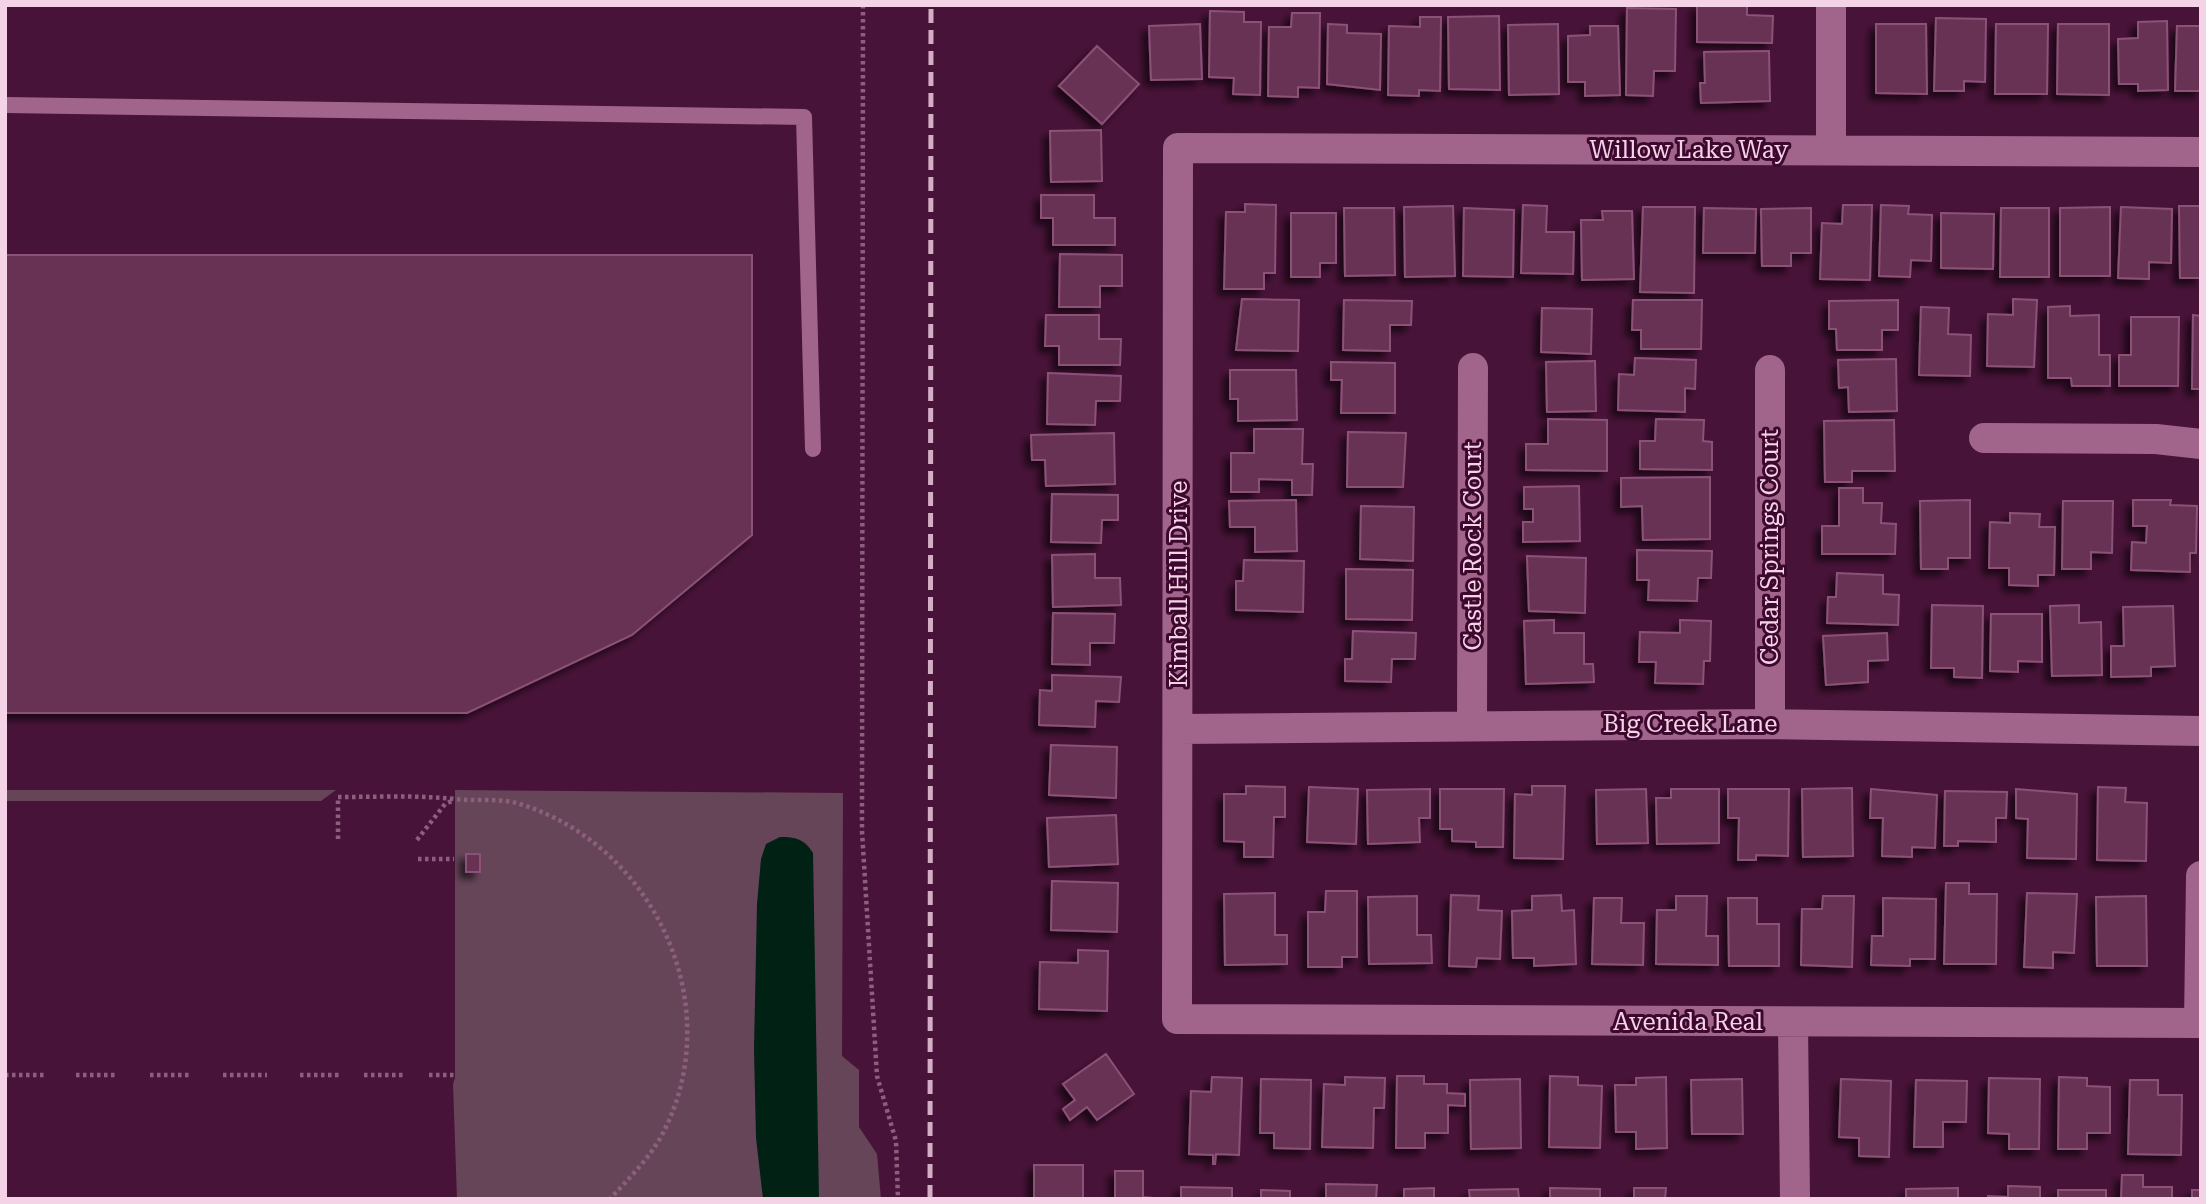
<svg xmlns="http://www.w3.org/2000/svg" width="2206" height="1204" viewBox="0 0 2206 1204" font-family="'Roboto Serif',serif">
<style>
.green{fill:#664559}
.water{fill:#002113}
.building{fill:#683155;stroke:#8c5177;stroke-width:2;filter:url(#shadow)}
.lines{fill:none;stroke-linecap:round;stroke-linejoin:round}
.path{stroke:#8c5f7d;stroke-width:4.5;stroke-dasharray:3.5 3.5;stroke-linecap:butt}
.lane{stroke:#a1658b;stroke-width:16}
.street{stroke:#a1658b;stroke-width:30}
.rail{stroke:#d4aec5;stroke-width:5;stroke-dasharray:14 7;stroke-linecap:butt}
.labels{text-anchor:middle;stroke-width:6;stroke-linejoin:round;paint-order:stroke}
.street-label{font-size:24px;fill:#f5d3e7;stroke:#3d082e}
</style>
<defs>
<filter id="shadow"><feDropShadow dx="-6" dy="6" stdDeviation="3.5" flood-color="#0009"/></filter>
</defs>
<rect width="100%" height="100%" fill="#481338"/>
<path class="green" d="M 5,790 L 336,790 L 321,801 L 5,801 Z
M 455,790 L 843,793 L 842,1056 L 859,1070 L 859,1127 L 877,1154 L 881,1199 L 457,1199 L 453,1084 L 455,1078 Z"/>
<path class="water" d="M 780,837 C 796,837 804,839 813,853 L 819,1199 L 763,1199 L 756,1138 L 754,1049 L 757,904 L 761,859 L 766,844 Z"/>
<path class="building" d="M 1697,5 L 1747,5 L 1747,15 L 1773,16 L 1772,43 L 1697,42 Z
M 1627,8 L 1676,9 L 1675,71 L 1654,71 L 1653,96 L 1626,95 Z
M 1210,11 L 1244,12 L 1244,22 L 1261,22 L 1260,95 L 1233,94 L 1234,78 L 1209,77 Z
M 1292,13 L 1320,13 L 1319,88 L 1298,87 L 1298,97 L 1268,96 L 1269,27 L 1291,27 Z
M 1499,16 L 1500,90 L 1449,89 L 1448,17 Z
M 1420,17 L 1441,17 L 1440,91 L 1419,90 L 1419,96 L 1388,95 L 1389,26 L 1420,27 Z
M 1936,18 L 1986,19 L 1985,82 L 1964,81 L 1964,91 L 1934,91 Z
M 2167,21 L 2168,90 L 2138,91 L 2138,84 L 2119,84 L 2118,39 L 2138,38 L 2138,22 Z
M 1200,24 L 1202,79 L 1151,80 L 1149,26 Z
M 1328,24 L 1347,25 L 1347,33 L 1381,34 L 1380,90 L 1327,84 Z
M 1558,24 L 1559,94 L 1509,95 L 1508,25 Z
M 1876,24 L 1926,24 L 1927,94 L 1876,93 Z
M 1996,24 L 2048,24 L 2047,94 L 1995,94 Z
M 2058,24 L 2109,24 L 2109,95 L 2057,94 Z
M 1590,26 L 1618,26 L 1620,95 L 1585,96 L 1585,82 L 1568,82 L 1568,36 L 1590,35 Z
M 2177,26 L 2201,26 L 2201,91 L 2175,91 Z
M 1097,46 L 1139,84 L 1102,124 L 1059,86 Z
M 1769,51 L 1770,101 L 1701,103 L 1700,83 L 1705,83 L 1704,52 Z
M 1101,130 L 1102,181 L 1051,182 L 1050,131 Z
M 1041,195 L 1094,195 L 1094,218 L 1115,218 L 1115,245 L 1053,245 L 1053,218 L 1041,218 Z
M 1245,204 L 1276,205 L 1275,273 L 1264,273 L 1264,289 L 1224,289 L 1226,212 L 1245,212 Z
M 1523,205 L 1547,206 L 1546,232 L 1574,232 L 1573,274 L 1521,273 Z
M 1843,205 L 1872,205 L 1870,280 L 1820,279 L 1822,223 L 1842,224 Z
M 1881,205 L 1909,206 L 1908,214 L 1932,215 L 1931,261 L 1911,260 L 1910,277 L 1879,276 Z
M 1453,206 L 1455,276 L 1405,277 L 1404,207 Z
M 2179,206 L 2201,206 L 2201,278 L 2180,278 Z
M 1643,207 L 1695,207 L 1694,293 L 1640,292 Z
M 2110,207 L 2110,276 L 2060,276 L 2060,208 Z
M 2121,207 L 2172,209 L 2171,263 L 2149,262 L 2149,279 L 2118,278 Z
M 1344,208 L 1394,208 L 1395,275 L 1345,276 Z
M 1464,208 L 1514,210 L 1513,277 L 1463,276 Z
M 1704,208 L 1756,209 L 1755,253 L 1703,253 Z
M 1811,208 L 1811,253 L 1791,253 L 1791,266 L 1762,266 L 1761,209 Z
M 2001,208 L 2049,208 L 2049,277 L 2000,277 Z
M 1602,211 L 1632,211 L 1634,279 L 1582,280 L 1581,220 L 1603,220 Z
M 1291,213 L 1336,213 L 1336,263 L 1320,263 L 1320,277 L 1291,277 Z
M 1941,213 L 1994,214 L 1993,269 L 1941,268 Z
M 1060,254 L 1122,255 L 1122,286 L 1100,286 L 1100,307 L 1059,307 Z
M 5,255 L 752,255 L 752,535 L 632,635 L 467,713 L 5,713 Z
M 1242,299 L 1299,300 L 1298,351 L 1236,350 Z
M 2013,299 L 2037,300 L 2034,367 L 1987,366 L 1988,314 L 2013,315 Z
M 1344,300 L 1412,301 L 1411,325 L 1390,325 L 1390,351 L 1343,350 Z
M 1633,300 L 1702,300 L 1701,349 L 1641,349 L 1641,330 L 1632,330 Z
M 1898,300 L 1898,330 L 1882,330 L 1882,350 L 1837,350 L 1836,329 L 1829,329 L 1829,301 Z
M 2070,306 L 2070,316 L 2099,315 L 2099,355 L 2110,355 L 2110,386 L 2072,386 L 2071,378 L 2048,378 L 2048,307 Z
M 1921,307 L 1949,308 L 1948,334 L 1971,335 L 1970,376 L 1919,375 Z
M 1542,308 L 1592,309 L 1591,354 L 1541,352 Z
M 1046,315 L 1099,315 L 1099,339 L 1121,339 L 1120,365 L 1059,365 L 1059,346 L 1045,346 Z
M 2193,315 L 2201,316 L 2201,389 L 2192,389 Z
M 2131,317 L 2179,317 L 2178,386 L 2119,386 L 2119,355 L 2131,355 Z
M 1635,358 L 1696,360 L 1695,389 L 1685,388 L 1685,412 L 1618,410 L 1619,374 L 1634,375 Z
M 1896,359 L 1897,411 L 1849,412 L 1848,387 L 1839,388 L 1838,360 Z
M 1595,361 L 1596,411 L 1547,412 L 1546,362 Z
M 1331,362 L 1395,363 L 1395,413 L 1341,413 L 1342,380 L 1331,380 Z
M 1230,370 L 1296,370 L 1297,420 L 1238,421 L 1238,399 L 1230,399 Z
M 1048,373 L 1121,376 L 1120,401 L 1096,401 L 1095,425 L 1047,424 Z
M 1548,419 L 1607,420 L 1607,471 L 1526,470 L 1526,444 L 1548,444 Z
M 1656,419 L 1704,420 L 1703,441 L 1712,442 L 1712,470 L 1640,469 L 1640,441 L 1655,441 Z
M 1894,420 L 1895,471 L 1852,471 L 1852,482 L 1825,482 L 1824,421 Z
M 1254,429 L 1303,429 L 1302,464 L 1313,464 L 1312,495 L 1292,495 L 1292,480 L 1259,479 L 1259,492 L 1231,492 L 1231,453 L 1254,453 Z
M 1348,432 L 1406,433 L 1403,487 L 1347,487 Z
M 1114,433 L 1115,484 L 1046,486 L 1045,460 L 1032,460 L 1031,435 Z
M 1710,477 L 1710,539 L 1643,540 L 1642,506 L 1621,507 L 1621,478 Z
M 1579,486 L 1580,541 L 1523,542 L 1523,522 L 1533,522 L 1533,509 L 1524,509 L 1524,487 Z
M 1839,488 L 1863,488 L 1863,503 L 1882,503 L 1881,523 L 1896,524 L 1895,554 L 1822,554 L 1822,526 L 1839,526 Z
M 1052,494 L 1118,495 L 1118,520 L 1102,520 L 1101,543 L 1051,542 Z
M 1296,500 L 1297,551 L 1255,552 L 1255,527 L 1230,527 L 1229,501 Z
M 1970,500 L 1970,558 L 1948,558 L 1948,569 L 1921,569 L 1920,501 Z
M 2133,500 L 2171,500 L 2170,505 L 2197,506 L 2196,553 L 2190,553 L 2190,572 L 2131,570 L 2132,542 L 2146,543 L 2147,526 L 2133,526 Z
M 2063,501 L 2113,501 L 2112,553 L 2091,552 L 2091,569 L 2062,569 Z
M 1361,506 L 1414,507 L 1413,561 L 1360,559 Z
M 2010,513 L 2040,514 L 2039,527 L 2055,527 L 2054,575 L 2038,575 L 2038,586 L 2009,585 L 2009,568 L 1989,568 L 1990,522 L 2010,523 Z
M 1637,550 L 1712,551 L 1711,578 L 1698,578 L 1697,601 L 1648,600 L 1649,580 L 1637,580 Z
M 1095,554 L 1095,578 L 1120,578 L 1121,605 L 1053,607 L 1052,555 Z
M 1527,556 L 1586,558 L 1585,613 L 1529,611 Z
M 1244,560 L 1304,561 L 1303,612 L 1236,610 L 1236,581 L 1243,581 Z
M 1346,569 L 1413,570 L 1412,620 L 1346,619 Z
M 1837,573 L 1883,575 L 1883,594 L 1899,595 L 1898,625 L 1827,623 L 1828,597 L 1836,597 Z
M 1932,605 L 1983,606 L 1982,678 L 1954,677 L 1954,668 L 1931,668 Z
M 2079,605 L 2079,623 L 2101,622 L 2102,675 L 2052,676 L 2050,606 Z
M 2173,606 L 2175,666 L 2151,667 L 2151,676 L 2111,677 L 2111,646 L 2124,646 L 2123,607 Z
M 1053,613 L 1115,614 L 1114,643 L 1090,643 L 1090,665 L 1052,664 Z
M 1991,614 L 2042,614 L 2042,662 L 2018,661 L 2018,672 L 1990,671 Z
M 1554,620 L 1554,633 L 1584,633 L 1584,664 L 1593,664 L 1594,682 L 1526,684 L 1524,621 Z
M 1680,620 L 1711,621 L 1710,661 L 1704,661 L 1703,684 L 1655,683 L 1656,662 L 1639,662 L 1640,632 L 1680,633 Z
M 1353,631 L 1416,633 L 1415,659 L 1392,659 L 1391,682 L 1345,681 L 1345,659 L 1352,659 Z
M 1887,633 L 1888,660 L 1868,661 L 1868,682 L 1826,685 L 1823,636 Z
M 1052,675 L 1121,677 L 1119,702 L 1096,701 L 1095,727 L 1039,725 L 1040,690 L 1052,691 Z
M 1051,745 L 1117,747 L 1116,798 L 1049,795 Z
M 1246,786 L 1285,787 L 1285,817 L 1274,817 L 1273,857 L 1244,857 L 1244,842 L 1224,841 L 1224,794 L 1246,794 Z
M 1532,786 L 1565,786 L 1563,859 L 1514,858 L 1515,794 L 1532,795 Z
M 1309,787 L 1358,789 L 1356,844 L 1307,842 Z
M 2098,787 L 2126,788 L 2125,802 L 2147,803 L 2146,861 L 2097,860 Z
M 1852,788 L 1853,856 L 1803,857 L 1802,789 Z
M 1430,789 L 1430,818 L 1419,818 L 1420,842 L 1368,844 L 1367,790 Z
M 1440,789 L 1504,789 L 1503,847 L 1476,847 L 1476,842 L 1452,841 L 1452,829 L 1440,829 Z
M 1646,789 L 1648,843 L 1597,844 L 1596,790 Z
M 1671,789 L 1719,789 L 1719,843 L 1657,844 L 1656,798 L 1671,798 Z
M 1728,789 L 1789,789 L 1788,856 L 1756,855 L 1756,860 L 1738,860 L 1739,818 L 1728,818 Z
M 1871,789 L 1937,795 L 1935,848 L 1912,847 L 1912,857 L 1882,856 L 1883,818 L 1870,818 Z
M 2016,789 L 2077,794 L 2076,859 L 2027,858 L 2028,819 L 2016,818 Z
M 1945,791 L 2007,792 L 2006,818 L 1996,818 L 1996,842 L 1958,841 L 1958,846 L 1944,846 Z
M 1116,815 L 1118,864 L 1049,867 L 1047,818 Z
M 466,854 L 480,854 L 480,872 L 466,872 Z
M 1052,881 L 1118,883 L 1117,932 L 1051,930 Z
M 1946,883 L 1969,883 L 1969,894 L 1997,894 L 1996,964 L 1944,964 Z
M 1326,891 L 1357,891 L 1357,957 L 1342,957 L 1342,967 L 1308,967 L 1308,912 L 1325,912 Z
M 1275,893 L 1275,935 L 1287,935 L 1287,964 L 1225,965 L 1224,894 Z
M 2027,893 L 2077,894 L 2074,953 L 2053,952 L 2053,968 L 2024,967 Z
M 1451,895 L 1479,896 L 1478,910 L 1502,911 L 1500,959 L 1477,958 L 1476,967 L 1449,966 Z
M 1561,895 L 1562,911 L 1574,910 L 1576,964 L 1534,966 L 1534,958 L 1513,958 L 1512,911 L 1532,910 L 1532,896 Z
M 1417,896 L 1417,935 L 1431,935 L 1432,963 L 1369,964 L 1368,897 Z
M 1676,896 L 1707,896 L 1706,936 L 1718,936 L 1718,965 L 1656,964 L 1657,910 L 1676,910 Z
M 1823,896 L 1854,896 L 1852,967 L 1801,965 L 1802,909 L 1822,909 Z
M 2146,896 L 2147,966 L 2097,966 L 2096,897 Z
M 1594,898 L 1622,898 L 1621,923 L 1644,923 L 1643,965 L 1592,964 Z
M 1728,898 L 1757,898 L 1757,924 L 1779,924 L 1779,966 L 1729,966 Z
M 1883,898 L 1936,899 L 1935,959 L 1910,959 L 1910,966 L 1871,965 L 1872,936 L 1883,936 Z
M 1078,950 L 1108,951 L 1107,1011 L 1039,1009 L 1040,962 L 1078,963 Z
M 1106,1054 L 1134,1094 L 1097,1120 L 1087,1107 L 1070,1120 L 1063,1109 L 1075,1100 L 1063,1084 Z
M 1397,1076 L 1424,1076 L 1424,1084 L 1447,1084 L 1447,1093 L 1465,1094 L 1465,1106 L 1448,1105 L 1448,1133 L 1425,1133 L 1425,1148 L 1396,1148 Z
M 1550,1076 L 1578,1077 L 1578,1085 L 1602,1086 L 1600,1148 L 1549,1147 Z
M 1212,1077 L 1242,1078 L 1239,1155 L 1216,1154 L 1215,1164 L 1213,1164 L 1213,1155 L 1189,1154 L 1191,1091 L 1211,1092 Z
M 1345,1077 L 1385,1078 L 1384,1108 L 1374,1108 L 1373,1148 L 1322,1147 L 1324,1084 L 1345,1085 Z
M 1666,1077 L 1667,1148 L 1636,1149 L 1636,1132 L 1616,1132 L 1615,1085 L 1636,1085 L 1636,1078 Z
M 2059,1077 L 2087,1078 L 2087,1086 L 2110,1087 L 2110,1133 L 2087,1133 L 2087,1149 L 2058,1149 Z
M 1989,1078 L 2040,1079 L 2039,1149 L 2009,1149 L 2009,1134 L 1988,1133 Z
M 1261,1079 L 1311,1080 L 1310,1149 L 1274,1148 L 1274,1133 L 1260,1133 Z
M 1520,1079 L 1521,1148 L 1471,1149 L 1470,1080 Z
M 1742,1079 L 1743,1134 L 1692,1134 L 1691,1080 Z
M 1841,1079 L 1891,1081 L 1889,1157 L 1859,1156 L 1859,1138 L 1839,1137 Z
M 1916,1080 L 1967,1081 L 1966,1122 L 1943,1122 L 1943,1147 L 1914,1147 Z
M 2130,1080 L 2158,1080 L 2158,1095 L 2182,1095 L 2181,1155 L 2128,1154 Z
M 1034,1165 L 1083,1165 L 1083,1199 L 1034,1199 Z
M 1115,1171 L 1143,1171 L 1143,1197 L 1165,1199 L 1115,1199 Z
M 2122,1175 L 2143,1175 L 2143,1187 L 2172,1187 L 2172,1199 L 2121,1199 Z
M 1326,1184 L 1377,1185 L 1376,1199 L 1326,1199 Z
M 2008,1186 L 2040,1187 L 2040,1199 L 1988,1199 L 1988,1196 L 2008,1197 Z
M 1181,1187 L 1232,1188 L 1232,1199 L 1181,1199 Z
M 1434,1188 L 1434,1199 L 1404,1199 L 1404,1189 Z
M 1550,1188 L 1600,1189 L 1600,1199 L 1550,1199 Z
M 1634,1188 L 1666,1188 L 1665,1199 L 1634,1199 Z
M 1958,1188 L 1958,1199 L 1906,1199 L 1906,1189 Z
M 1518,1189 L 1519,1199 L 1470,1199 L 1469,1190 Z
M 1261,1190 L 1290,1191 L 1290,1199 L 1261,1199 Z
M 2058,1190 L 2106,1190 L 2106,1199 L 2058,1199 Z
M 2192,1190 L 2201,1190 L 2201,1199 L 2192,1199 Z"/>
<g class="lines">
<path class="path" d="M 863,5 L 862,831 L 877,1076 L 896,1141 L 898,1199
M 338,839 L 338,797 C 377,797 416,795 455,799 C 478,802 501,797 523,805 C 656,848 728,1007 663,1133 C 650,1158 629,1178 610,1199
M 417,840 L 445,804 L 454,800
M 418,859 L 454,859
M 5,1075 L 45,1075
M 76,1075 L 118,1075
M 150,1075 L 192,1075
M 223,1075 L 267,1075
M 300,1075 L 340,1075
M 364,1075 L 406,1075
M 429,1075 L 455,1075"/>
<path class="lane" d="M 5,105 L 804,117 L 813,449"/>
<path class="street" d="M 1831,150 L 1831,5
M 2201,152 L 1178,148 L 1177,1019 L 2199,1023 L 2201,876
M 1984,438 L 2156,439 L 2201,444
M 1770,724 L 1770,370
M 1472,725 L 1473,368
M 1179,729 L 1770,724 L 2201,731
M 1793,1023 L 1795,1199"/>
<path class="rail" d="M 930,1199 L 931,5"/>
</g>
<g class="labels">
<g class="street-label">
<text x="1689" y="158">Willow Lake Way</text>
<text transform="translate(1473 546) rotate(-90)" y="8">Castle Rock Court</text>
<text transform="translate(1770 547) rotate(-90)" y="8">Cedar Springs Court</text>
<text transform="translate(1179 584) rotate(-90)" y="8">Kimball Hill Drive</text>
<text x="1690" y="732">Big Creek Lane</text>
<text x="1688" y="1030">Avenida Real</text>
</g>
</g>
<rect width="2206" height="1204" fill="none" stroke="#f5d3e7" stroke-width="14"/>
</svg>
